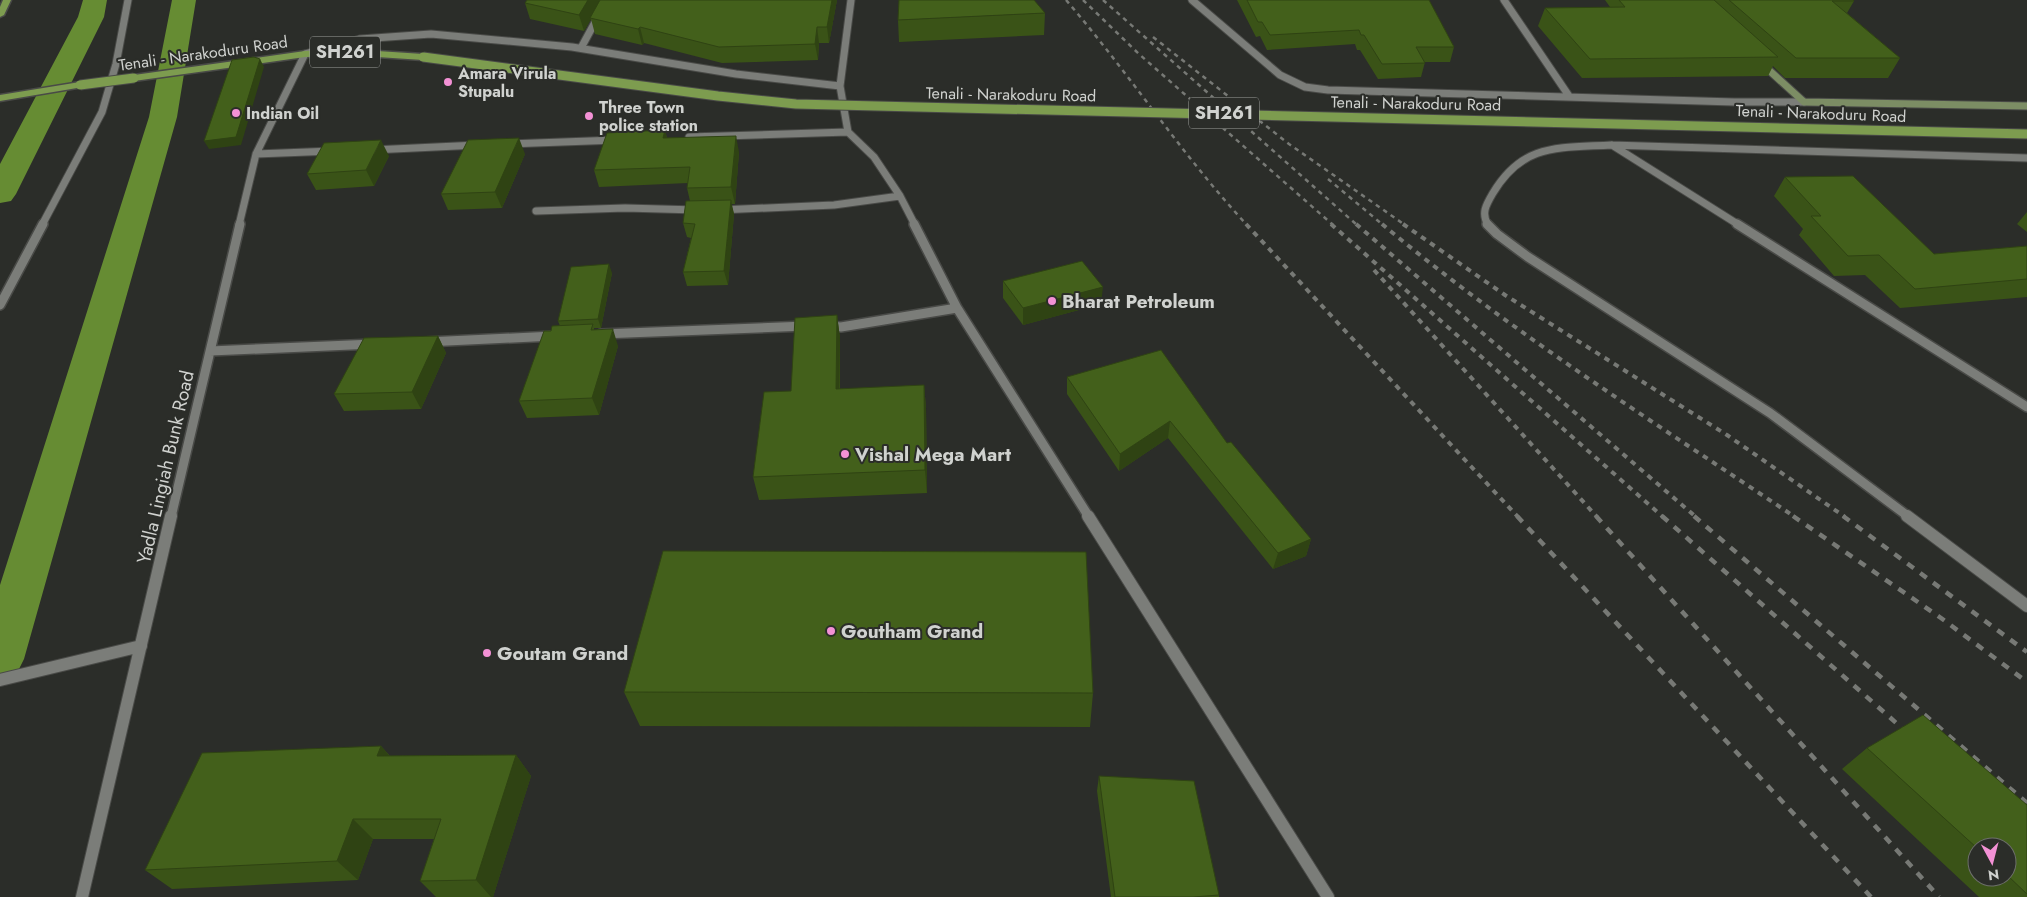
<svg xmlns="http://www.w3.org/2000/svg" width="2027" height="897" viewBox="0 0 2027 897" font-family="Jost,sans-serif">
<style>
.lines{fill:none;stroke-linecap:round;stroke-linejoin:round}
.canal{fill:#668c33;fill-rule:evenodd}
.lane-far1-casing{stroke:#494a47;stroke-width:9}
.lane-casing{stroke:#494a47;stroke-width:12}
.street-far2-casing{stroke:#494a47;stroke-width:9}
.street-far1-casing{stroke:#494a47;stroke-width:12}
.street-casing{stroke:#494a47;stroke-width:14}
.secondary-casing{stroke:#494a47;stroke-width:9}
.primary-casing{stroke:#494a47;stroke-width:3}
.lane-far1{stroke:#7b7d79;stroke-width:7}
.lane{stroke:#7b7d79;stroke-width:9}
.street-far2{stroke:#7b7d79;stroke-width:7}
.street-far1{stroke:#7b7d79;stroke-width:9}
.street{stroke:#7b7d79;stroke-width:12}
.secondary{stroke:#7c8d64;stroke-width:7}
.primary{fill:#7d9c4f;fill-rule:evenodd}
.rail-far2{stroke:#777975;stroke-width:2.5;stroke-dasharray:4.5 4.5;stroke-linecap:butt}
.rail-far1{stroke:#777975;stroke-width:4;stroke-dasharray:5.5 5.5;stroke-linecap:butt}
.rail{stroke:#777975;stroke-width:4.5;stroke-dasharray:8 8;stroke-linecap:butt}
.primary-bridge-casing{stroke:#494a47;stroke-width:11;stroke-linecap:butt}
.primary-bridge{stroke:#7d9c4f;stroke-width:9}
.wall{fill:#3a5317;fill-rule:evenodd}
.shaded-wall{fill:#2f4313}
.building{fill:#43601b;stroke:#2f4313}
.poi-dot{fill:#f391d5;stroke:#2b2d29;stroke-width:2}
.labels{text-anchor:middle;stroke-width:4;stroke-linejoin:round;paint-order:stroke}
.far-street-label{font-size:16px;fill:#d0d2cf;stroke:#2b2d29}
.far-poi-label{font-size:16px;font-weight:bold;fill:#d0d2cf;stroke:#2b2d29;text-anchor:start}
.shield{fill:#2b2d29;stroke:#9ea09d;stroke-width:1}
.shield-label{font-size:18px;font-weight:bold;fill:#d0d2cf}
.poi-label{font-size:19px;font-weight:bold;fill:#d0d2cf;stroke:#2b2d29;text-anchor:start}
.street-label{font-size:19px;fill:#d0d2cf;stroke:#2b2d29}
</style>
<rect width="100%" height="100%" fill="#2b2d29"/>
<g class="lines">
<path class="canal" d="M 83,0 L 107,0 L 104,17 L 16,194 L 11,201 L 0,203 L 0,164 L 78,17 Z
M 172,0 L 196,0 L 177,117 L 24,659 L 17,673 L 0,679 L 0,585 L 149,117 Z"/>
<defs>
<path id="lane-far1" d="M 42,225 L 102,112 L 116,64 L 128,0"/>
<path id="lane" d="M 0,305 L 43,224"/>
<path id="street-far2" d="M 1192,0 L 1280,75 L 1305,87 L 1328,90 L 1734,102 L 1804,102
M 1504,0 L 1569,96
M 581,48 L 607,0
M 848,132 L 840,86 L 851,0
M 689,137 L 848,132 L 874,157 L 900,196 L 915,225
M 507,144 L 617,140
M 1612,145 L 1739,225
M 372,150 L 478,145
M 256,154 L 333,151
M 719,210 L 834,205 L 900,196
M 536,211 L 625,208 L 697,210
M 239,225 L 256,154 L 305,54 L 360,39 L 431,34 L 572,47 L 736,74 L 840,86
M 1488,225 C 1481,213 1486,205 1493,193 C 1523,143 1558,148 1611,145 L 2027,158"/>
<path id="street-far1" d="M 914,224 L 957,308 L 1089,517
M 1487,224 L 1497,234 L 1528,257 L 1770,413 L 1909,517
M 1737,224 L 2027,407
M 826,326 L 841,327 L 957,308
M 601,334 L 806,326
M 426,342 L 554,336
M 210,351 L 374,344
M 171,517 L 240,224"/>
<path id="street" d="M 1088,516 L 1328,897
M 1907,516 L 2027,606
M 0,680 L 141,646
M 82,897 L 171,516"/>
<path id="secondary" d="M 1760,62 L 1804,102 L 2027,106"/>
<path id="primary" d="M 3,0 L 11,0 L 4,15 L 0,17 L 0,7 Z
M 347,49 L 423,54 L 427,57 L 423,60 L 347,55 L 305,57 L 134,81 L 130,78 L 134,75 L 305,51 Z
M 80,82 L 83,83 L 83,87 L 0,101 L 0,95 Z"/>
</defs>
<use href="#lane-far1" class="lane-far1-casing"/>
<use href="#lane" class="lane-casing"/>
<use href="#street-far2" class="street-far2-casing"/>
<use href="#street-far1" class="street-far1-casing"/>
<use href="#street" class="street-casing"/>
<use href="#secondary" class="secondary-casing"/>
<use href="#primary" class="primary-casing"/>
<use href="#lane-far1" class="lane-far1"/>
<use href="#lane" class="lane"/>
<use href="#street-far2" class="street-far2"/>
<use href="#street-far1" class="street-far1"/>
<use href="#street" class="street"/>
<use href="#secondary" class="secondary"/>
<use href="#primary" class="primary"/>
<path class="rail-far2" d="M 1066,0 C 1129,73 1181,154 1247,225
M 1083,0 L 1139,54 L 1333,225
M 1103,0 L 1357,225
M 1153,37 L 1289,144 L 1405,225
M 1328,179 L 1383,225"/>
<path class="rail-far1" d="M 1246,224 L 1518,517
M 1331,224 L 1663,517
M 1356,224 L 1696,517
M 1382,224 C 1511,332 1655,423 1795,517
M 1403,224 L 1505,295 L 1727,435 L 1845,517
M 1374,270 L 1597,517"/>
<path class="rail" d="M 1517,516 L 1871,897
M 1596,516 L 1939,897
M 1662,516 L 1911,736
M 1694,516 L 2027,803
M 1793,516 L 1941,618 L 2027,682
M 1843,516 L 2027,652"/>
<defs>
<path id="primary-bridge" d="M 423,57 L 718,96 L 796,104 L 2027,134
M 80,85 L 134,78"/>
</defs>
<use href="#primary-bridge" class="primary-bridge-casing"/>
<use href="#primary-bridge" class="primary-bridge"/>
</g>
<path class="wall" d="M 837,0 L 829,43 L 819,43 L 818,60 L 722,63 L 644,43 L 642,45 L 595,34 L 591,19 L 584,31 L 530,19 L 525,3 Z
M 1237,0 L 1429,0 L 1454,47 L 1450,62 L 1425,62 L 1421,77 L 1378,79 L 1360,50 L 1357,50 L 1355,44 L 1267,50 L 1260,36 L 1256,37 Z
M 1605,0 L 1853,0 L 1854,1 L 1847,13 L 1900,58 L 1888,78 L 1785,78 L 1773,66 L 1768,76 L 1582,78 L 1538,26 L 1545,8 L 1610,7 Z
M 1045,13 L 1044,35 L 899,42 L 898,20 Z
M 665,130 L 667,138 L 739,152 L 735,204 L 731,204 L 734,214 L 728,285 L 687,286 L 683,272 L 691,238 L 687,237 L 683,223 L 690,201 L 687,188 L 688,183 L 599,187 L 594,170 Z
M 525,154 L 502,208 L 448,210 L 441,194 Z
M 389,156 L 374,186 L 316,190 L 307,174 Z
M 1785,177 L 1934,254 L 2027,246 L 2027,297 L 1900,308 L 1865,275 L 1834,276 L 1799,235 L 1803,229 L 1774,196 Z
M 2027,212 L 2027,232 L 2017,224 Z
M 612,273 L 601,328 L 594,328 L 594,330 L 618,346 L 599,415 L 527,418 L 519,401 L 551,331 L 560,326 L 558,321 Z
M 1003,281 L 1101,304 L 1023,325 L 1003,298 Z
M 837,315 L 840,338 L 840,389 L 924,385 L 926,408 L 927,493 L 759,500 L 753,477 Z
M 438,336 L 446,353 L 421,409 L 344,411 L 334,394 Z
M 1067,377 L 1227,443 L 1311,539 L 1306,556 L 1273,569 L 1168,438 L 1119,471 L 1067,394 Z
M 624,692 L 1093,693 L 1090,727 L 640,726 Z
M 381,746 L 390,756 L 516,755 L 531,776 L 493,897 L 436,897 L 420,881 L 434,839 L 373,839 L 358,880 L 172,889 L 145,870 Z
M 1867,748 L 2027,805 L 2027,897 L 1979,897 L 1842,769 ZM 1977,847 L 2007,847 L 2007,877 L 1977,877 Z
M 1099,776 L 1219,895 L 1219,897 L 1111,897 L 1097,791 Z"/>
<path class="shaded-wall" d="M 588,0 L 601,0 L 590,18 L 591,19 L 584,31 L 579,15 Z
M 832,0 L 837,0 L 829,43 L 827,27 Z
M 640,27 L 644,43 L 642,45 L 638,29 Z
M 817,27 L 819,43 L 818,60 L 815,44 Z
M 260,59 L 264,67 L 241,145 L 209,149 L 204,141 Z
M 665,130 L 669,146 L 663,138 Z
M 736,136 L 739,152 L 735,204 L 731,187 Z
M 519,138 L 525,154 L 502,208 L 495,192 Z
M 381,140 L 389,156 L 374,186 L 366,170 Z
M 731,200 L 734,214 L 728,285 L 724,271 Z
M 609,264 L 612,273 L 601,328 L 598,319 Z
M 1103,287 L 1101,304 L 1023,325 L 1023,308 Z
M 837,315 L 840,338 L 839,412 L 836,389 Z
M 613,329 L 618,346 L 599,415 L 592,398 Z
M 438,336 L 446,353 L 421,409 L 412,392 Z
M 924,385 L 926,408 L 927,493 L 925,470 Z
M 1170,421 L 1168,438 L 1119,471 L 1120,454 Z
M 1311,539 L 1306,556 L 1273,569 L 1278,553 Z
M 381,746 L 399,767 L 377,756 Z
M 516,755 L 531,776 L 493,897 L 491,897 L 476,880 Z
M 353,819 L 373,839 L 358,880 L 337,861 Z"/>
<path class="building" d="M 527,0 L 588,0 L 579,15 L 525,3 Z
M 600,0 L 832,0 L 827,27 L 817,27 L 815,44 L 719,47 L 640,27 L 638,29 L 590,18 Z
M 899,0 L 1034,0 L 1045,13 L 898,20 Z
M 1247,0 L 1429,0 L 1454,47 L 1416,47 L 1425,63 L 1382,64 L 1364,35 L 1361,35 L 1359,30 L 1270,35 L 1262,22 L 1258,22 Z
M 1619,0 L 1714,0 L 1778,57 L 1590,59 L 1545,8 L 1625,7 Z
M 1729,0 L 1853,0 L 1854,1 L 1832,1 L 1900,58 L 1796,58 Z
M 254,57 L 260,59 L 236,137 L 204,141 L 232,60 Z
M 665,130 L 663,138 L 736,136 L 731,187 L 687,188 L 690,167 L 594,170 L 607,133 Z
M 519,138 L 495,192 L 441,194 L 468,140 Z
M 381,140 L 366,170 L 307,174 L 324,143 Z
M 1853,176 L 1934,254 L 2027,246 L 2027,279 L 1915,289 L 1879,255 L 1848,256 L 1811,216 L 1821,216 L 1785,177 Z
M 731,200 L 724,271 L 683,272 L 695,224 L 683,223 L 686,201 Z
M 1082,261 L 1103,287 L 1023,308 L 1003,281 Z
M 609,264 L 598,319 L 558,321 L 571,267 Z
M 837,315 L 836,389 L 924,385 L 925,470 L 753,477 L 764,392 L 791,391 L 795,318 Z
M 593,324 L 591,330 L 613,329 L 592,398 L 519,401 L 544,331 L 551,331 L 552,326 Z
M 438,336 L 412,392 L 334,394 L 364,338 Z
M 1161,350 L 1227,443 L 1231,442 L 1311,539 L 1278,553 L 1170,421 L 1120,454 L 1067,377 Z
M 663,551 L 1086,552 L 1093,693 L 624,692 Z
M 1923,715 L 2027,805 L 2027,894 L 2007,875 L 2007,847 L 1977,847 L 1977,848 L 1867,748 Z
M 381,746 L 377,756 L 516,755 L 476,880 L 420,881 L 441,819 L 353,819 L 337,861 L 145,870 L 202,753 Z
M 1099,776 L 1194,781 L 1219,895 L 1193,897 L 1115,897 Z"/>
<g class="poi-dot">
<circle cx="448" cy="82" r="5"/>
<circle cx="236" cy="113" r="5"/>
<circle cx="589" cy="116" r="5"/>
<circle cx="1052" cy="301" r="5"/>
<circle cx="845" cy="454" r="5"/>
<circle cx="831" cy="631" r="5"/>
<circle cx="487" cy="653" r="5"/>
</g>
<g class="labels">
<g class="far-street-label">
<text transform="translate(203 53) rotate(-8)" y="6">Tenali - Narakoduru Road</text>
<text transform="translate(1011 94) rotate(1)" y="6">Tenali - Narakoduru Road</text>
<text transform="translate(1416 103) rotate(1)" y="6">Tenali - Narakoduru Road</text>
<text transform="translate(1821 113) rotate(2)" y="6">Tenali - Narakoduru Road</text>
</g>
<g class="far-poi-label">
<text x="458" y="79">Amara Virula<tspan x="458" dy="18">Stupalu</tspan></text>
<text x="599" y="113">Three Town<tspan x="599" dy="18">police station</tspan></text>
<text x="246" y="119">Indian Oil</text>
</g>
<g class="shield">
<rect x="310" y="36.5" width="70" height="31" rx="4"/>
<rect x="1189" y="97.5" width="70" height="31" rx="4"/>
</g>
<g class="shield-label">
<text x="345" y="58">SH261</text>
<text x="1224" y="119">SH261</text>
</g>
<g class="poi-label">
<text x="1062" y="308">Bharat Petroleum</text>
<text x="855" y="461">Vishal Mega Mart</text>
<text x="841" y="638">Goutham Grand</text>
<text x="497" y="660">Goutam Grand</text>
</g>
<g class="street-label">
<text transform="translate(165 467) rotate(-77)" y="7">Yadla Lingiah Bunk Road</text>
</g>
</g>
<g transform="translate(1992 862) rotate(173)"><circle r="24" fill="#2b2d29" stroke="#6d6f6b"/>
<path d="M0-4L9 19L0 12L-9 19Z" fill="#f391d5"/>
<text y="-8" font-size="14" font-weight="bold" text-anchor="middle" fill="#d0d2cf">N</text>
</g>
</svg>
